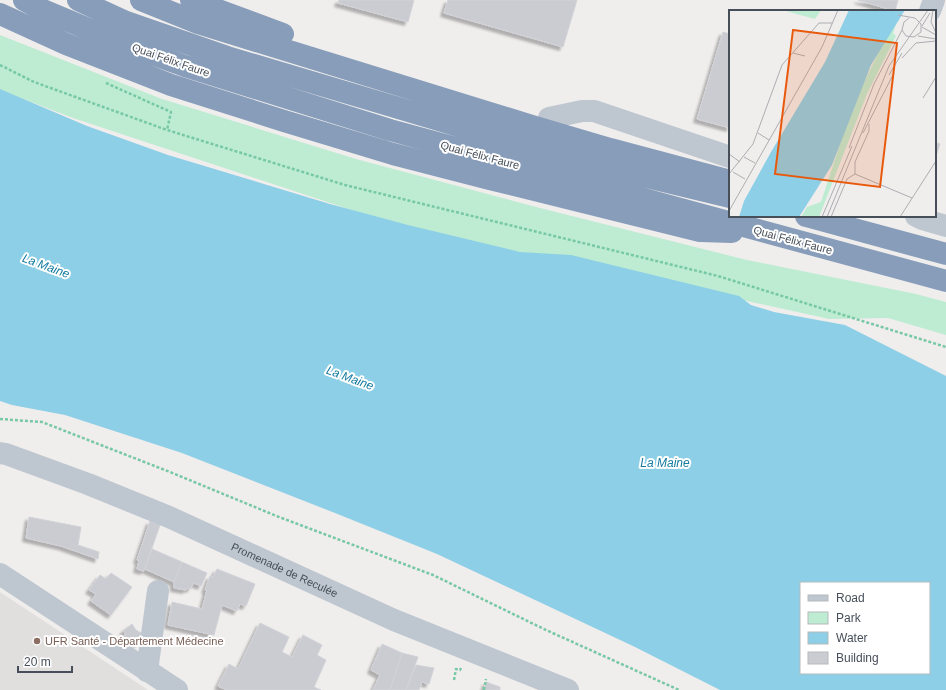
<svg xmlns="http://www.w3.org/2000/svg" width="946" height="690" viewBox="0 0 946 690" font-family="Helvetica,sans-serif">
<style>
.education{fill:#e1dede}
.green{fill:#bdecd2}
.water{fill:#8dcfe6;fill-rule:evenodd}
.building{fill:#caccd2;stroke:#d1d3d8;filter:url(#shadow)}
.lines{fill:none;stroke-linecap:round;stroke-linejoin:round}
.path{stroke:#77c8a4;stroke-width:2.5;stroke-dasharray:3 2;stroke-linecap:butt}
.minor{stroke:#bec7cf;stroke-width:22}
.highway{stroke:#879dba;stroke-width:22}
.education-dot{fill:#8d6e63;stroke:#fff;stroke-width:1.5}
.labels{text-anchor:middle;stroke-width:4;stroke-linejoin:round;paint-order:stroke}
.street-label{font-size:11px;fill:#464f59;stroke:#fff}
.education-label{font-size:11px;fill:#785e54;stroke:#fff;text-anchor:start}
.water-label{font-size:12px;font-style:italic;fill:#147b9f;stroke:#fff}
.inset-road{fill:none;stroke:#acaeb2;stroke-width:1}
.view{fill:#e8590c;fill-opacity:0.15;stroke:#e8590c;stroke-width:2}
.inset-edge{fill:none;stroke:#464f59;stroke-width:2}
</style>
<defs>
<filter id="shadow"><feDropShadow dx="-3.5" dy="3.5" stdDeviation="1" flood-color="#0004"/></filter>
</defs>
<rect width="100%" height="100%" fill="#f0eded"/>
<path class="education" d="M 0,592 L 148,690 L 0,690 Z"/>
<path class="green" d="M 0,35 L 162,99 L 356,159 L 540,208 L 747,260 L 916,294 L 946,302 L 946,335 L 888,318 L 829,319 L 596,268 L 436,238 L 73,118 L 0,90 Z"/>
<path class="water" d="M 0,89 L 87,126 L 168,155 L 330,204 L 408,225 L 520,252 L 571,255 L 739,296 L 751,305 L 774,312 L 845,325 L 946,376 L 946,690 L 720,690 L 635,647 L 437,554 L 335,513 L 182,453 L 65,415 L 12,405 L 0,401 ZM 801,583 L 929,583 L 929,673 L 801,673 Z"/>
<path class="building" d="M 339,0 L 414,0 L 408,22 L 338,3 Z
M 448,0 L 577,0 L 563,47 L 444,13 Z
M 858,0 L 898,0 L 895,11 Z
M 723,32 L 730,34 L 730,128 L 697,119 Z
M 935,142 L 940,144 L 936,156 L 935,156 Z
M 29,517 L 81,527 L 78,545 L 99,552 L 98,559 L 61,546 L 26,538 Z
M 150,521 L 160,525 L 144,571 L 137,569 L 139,561 L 137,560 Z
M 152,549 L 182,562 L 174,582 L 145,569 Z
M 182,562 L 207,573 L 201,586 L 194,583 L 190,589 L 187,588 L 186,590 L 174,588 L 174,582 Z
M 217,569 L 255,584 L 246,606 L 240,604 L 237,611 L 222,605 L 214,635 L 168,625 L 172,602 L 202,609 L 207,590 L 205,590 L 210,576 L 213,577 Z
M 111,573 L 132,587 L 111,615 L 91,601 L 96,594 L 89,590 L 100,575 L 106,579 Z
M 260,623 L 289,637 L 282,652 L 292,657 L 303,635 L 322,645 L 317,655 L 326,660 L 314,687 L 321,690 L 227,690 L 218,686 L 229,664 L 238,669 Z
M 132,624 L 136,630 L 141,633 L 141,641 L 133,647 L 126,642 L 125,633 L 123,631 Z
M 382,644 L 402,653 L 391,687 L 389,690 L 373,690 L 380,675 L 371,670 Z
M 402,653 L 418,657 L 406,690 L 389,690 L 391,687 Z
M 416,665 L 434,668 L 429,684 L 422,682 L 419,690 L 406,690 Z
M 486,682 L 500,687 L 500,690 L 484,690 Z"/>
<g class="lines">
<path class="path" d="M 0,65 L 34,82 L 167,130 L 345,185 L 718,276 L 946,347
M 106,83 L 171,112 L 167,130
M 0,419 L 42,422 L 170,472 L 279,517 L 433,575 L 546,630 L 679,690
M 454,680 L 456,669 L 460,670 L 461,668
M 484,690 L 486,679"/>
<g class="minor">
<path d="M 930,11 L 934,0"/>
<path d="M 549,118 L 582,111 L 594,111 L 730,157"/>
<path d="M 916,216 L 922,219 L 946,226"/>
<path id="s1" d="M 0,453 L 6,454 L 88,484 L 169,517 L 394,620 L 568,690"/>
<path d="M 0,574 L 177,690"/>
<path d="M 147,671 L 158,591"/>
</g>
<path class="highway" d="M 24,0 L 45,11 L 124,44 L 185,66 L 390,130 L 946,281
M 78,0 L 126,22 L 227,57 L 506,140 L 639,175 L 730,197
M 141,0 L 198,23 L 532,126 L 610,149 L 730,181
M 191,0 L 283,34
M 0,14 L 66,44 L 171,85 L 284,121 L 393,154 L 490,179 L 700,231 L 732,232
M 806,216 L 946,254"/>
</g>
<circle class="education-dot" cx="37" cy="641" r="4"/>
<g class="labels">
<g class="street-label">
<text transform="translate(171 60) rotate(19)" y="4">Quai Félix Faure</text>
<text transform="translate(480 155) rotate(15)" y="4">Quai Félix Faure</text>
<text transform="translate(793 240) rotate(15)" y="4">Quai Félix Faure</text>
<text dy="4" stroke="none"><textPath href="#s1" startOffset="308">Promenade de Reculée</textPath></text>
</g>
<g class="education-label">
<text x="45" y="645">UFR Santé - Département Médecine</text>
</g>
<g class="water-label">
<text transform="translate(46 266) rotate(20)" y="4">La Maine</text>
<text transform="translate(350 378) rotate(20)" y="4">La Maine</text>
<text x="665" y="467">La Maine</text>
</g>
</g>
<g transform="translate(729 10)">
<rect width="207" height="207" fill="#f0eded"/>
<path d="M 53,0 L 92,0 L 86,9 ZM 167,14 L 164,23 L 167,26 L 138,84 L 90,207 L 72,207 L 78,197 L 92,192 L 124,95 L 157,27 Z" fill="#bdecd2"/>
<path d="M 120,0 L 176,0 L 142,55 L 103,155 L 70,207 L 10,207 L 15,191 L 42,142 L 96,52 Z" fill="#8dcfe6"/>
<path class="inset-road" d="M 204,0 L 202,12 L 207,23M 169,5 L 186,8 L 192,14 L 192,22 L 185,27 L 177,26 L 173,20 L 175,12 L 180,8M 193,16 L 201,3M 193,17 L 207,25M 189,26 L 207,29M 64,43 L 76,46M 173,48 L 187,33 L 207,31M 160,65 L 173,43M 194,88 L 207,67M 29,123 L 40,130M 134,123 L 165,63M 120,138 L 145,74 L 173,20M 0,144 L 11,152M 15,147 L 26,153M 4,162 L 16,169M 0,164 L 24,134 L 53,55 L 90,13 L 103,13M 126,164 L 183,188M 126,164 L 126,152 L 140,121 L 140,114M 0,201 L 93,37 L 109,0M 93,207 L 123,136M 98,207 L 160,56 L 199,0M 102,207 L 118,169 L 126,164M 171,207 L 207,151"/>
<path class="view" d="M 64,20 L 168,33 L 151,177 L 46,164 Z"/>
<rect width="207" height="207" class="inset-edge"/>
</g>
<rect x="800" y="582" width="130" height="92" fill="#ffffff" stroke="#b5b9bd"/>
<rect x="808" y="595" width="20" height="6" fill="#bec7cf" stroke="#b5b9bd"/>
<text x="836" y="602" font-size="12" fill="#464f59">Road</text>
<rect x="808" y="612" width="20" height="12" fill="#bdecd2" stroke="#b5b9bd"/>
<text x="836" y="622" font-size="12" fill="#464f59">Park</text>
<rect x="808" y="632" width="20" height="12" fill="#8dcfe6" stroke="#b5b9bd"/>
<text x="836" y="642" font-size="12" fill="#464f59">Water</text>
<rect x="808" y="652" width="20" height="12" fill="#caccd2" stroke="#b5b9bd"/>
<text x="836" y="662" font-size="12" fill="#464f59">Building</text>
<path d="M18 666v6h54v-6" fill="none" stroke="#464f59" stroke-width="2"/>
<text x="24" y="666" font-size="12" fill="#464f59" stroke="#ffffff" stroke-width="3" paint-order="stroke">20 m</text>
</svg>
